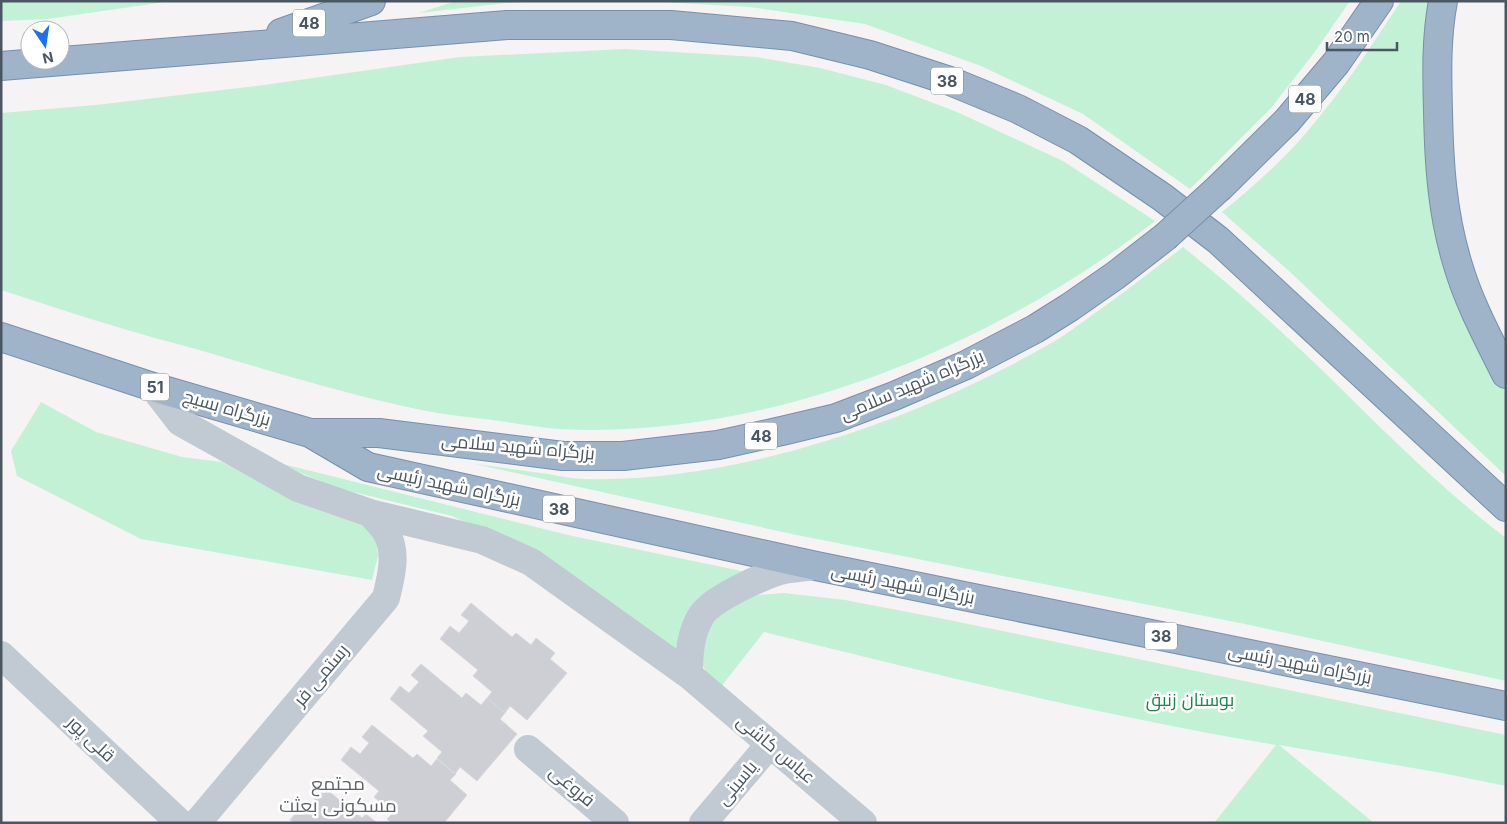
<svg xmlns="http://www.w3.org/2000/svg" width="1507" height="824" viewBox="0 0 1507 824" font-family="Inter,Cairo,sans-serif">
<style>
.green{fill:#c3f1d5}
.building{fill:#cdcfd5;stroke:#d7d9de}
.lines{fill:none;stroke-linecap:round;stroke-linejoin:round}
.trunk-casing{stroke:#7690ad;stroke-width:30}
.minor{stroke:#c1cad2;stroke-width:28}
.trunk{stroke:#9fb4c9;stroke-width:28}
.trunk-bridge-casing{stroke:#7690ad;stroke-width:30;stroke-linecap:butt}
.trunk-bridge{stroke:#9fb4c9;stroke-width:28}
.labels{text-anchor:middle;stroke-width:5;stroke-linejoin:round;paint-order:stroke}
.shield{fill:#fff;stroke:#808990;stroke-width:1}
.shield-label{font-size:16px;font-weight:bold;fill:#4a5661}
.street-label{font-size:18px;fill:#4a5661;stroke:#fff}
.park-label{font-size:18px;fill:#17864f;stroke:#fff}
.neighbourhood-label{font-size:19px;fill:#5f6368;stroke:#fff}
</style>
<rect width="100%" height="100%" fill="#f5f3f3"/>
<path class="green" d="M 1,1 L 172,1 L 47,19 L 1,21 Z
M 456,1 L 557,1 L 506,3 L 419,13 Z
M 643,1 L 1350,1 L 1314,53 L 1271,108 L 1190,189 L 1083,114 L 981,66 L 865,24 L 750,7 Z
M 1401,1 L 1433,1 L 1425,94 L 1497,378 L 1506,393 L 1506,476 L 1289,271 L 1222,212 C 1258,183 1292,152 1320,116 C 1350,80 1375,40 1401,1 Z
M 625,49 L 756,57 L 820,68 L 886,85 L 957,112 L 1063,161 L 1155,221 C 993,347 767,440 559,429 C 537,427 515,423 493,420 C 470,417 448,415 426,411 C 353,396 283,375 213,354 C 183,345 153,338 124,329 C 83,317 42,303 1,290 L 1,113 L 96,105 L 264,85 L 460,57 Z
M 1183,247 C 1232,286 1278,328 1323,371 C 1382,429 1440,488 1506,538 L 1506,681 L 1245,624 L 792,534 L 475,464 C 499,467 523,471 548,474 C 560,476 573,479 586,479 C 738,483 923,418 1053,342 C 1066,335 1078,325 1091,316 C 1122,294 1153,270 1183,247 Z
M 41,402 L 96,432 L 182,457 L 222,462 L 300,503 L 358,519 L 376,537 L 378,556 L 372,580 L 141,539 L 17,476 L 11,451 Z
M 271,461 L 568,535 L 751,573 L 699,601 L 682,624 L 676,656 L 545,559 L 452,516 L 341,489 Z
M 784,593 L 845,600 L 944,619 L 1506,735 L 1506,786 L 1442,773 L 1279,745 L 1374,823 L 1214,823 L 1276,745 C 1103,716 934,674 764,632 L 720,688 L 709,679 L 701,661 L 706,631 L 733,600 L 759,595 Z"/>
<path class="building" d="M 471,603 L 512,637 L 516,633 L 531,645 L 536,638 L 555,653 L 550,659 L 567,673 L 527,720 L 510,706 L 505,713 L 487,698 L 492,692 L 473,676 L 478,670 L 440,639 L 450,626 L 459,633 L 469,621 L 461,615 Z
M 421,664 L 462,698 L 466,693 L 481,705 L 487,698 L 505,713 L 500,719 L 517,734 L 477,781 L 460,767 L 455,774 L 437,758 L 442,752 L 423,736 L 428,731 L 390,699 L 400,686 L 409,693 L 419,682 L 411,675 Z
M 372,725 L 413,758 L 417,754 L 431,766 L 437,759 L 456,774 L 450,780 L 467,795 L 444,823 L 392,823 L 387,819 L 393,813 L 374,797 L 379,791 L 341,760 L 351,747 L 360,754 L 369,743 L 362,737 Z
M 321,785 L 362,818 L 366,814 L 377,823 L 294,823 L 290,820 L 301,807 L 309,814 L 319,803 L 312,797 Z"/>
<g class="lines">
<defs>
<path id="trunk" d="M 1443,1 C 1436,38 1437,74 1438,111 C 1439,163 1442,212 1457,262 C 1468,301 1488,338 1506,374
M 281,33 L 371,1
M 1,66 L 507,25 L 671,25 L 792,36 L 870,55 L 950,81 L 1018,109 L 1078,140 L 1162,197 L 1218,240 L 1506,507
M 1220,187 L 1287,121 L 1336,63 L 1379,1
M 1,337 L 153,387 L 310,433 L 368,467 L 816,566 L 1506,706
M 311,433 L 379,433 L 563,456 L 623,456 L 718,445 L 786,430 L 836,418 L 894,396 L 966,365 L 1035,329 L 1070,307 L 1116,275 L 1165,237"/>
</defs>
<use href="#trunk" class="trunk-casing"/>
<path class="minor" d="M 153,387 L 180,422 L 298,488 L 370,513 L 482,540 L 531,562 L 689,675 L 863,823
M 1,655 L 180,823
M 689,675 C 689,655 690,634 701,616 C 711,599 761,577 780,571 C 791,568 803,568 814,566
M 528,749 L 615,823
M 197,823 L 386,598 C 391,577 398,552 386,532 C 382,525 375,519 370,513
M 703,823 L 770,744"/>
<use href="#trunk" class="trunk"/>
<defs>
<path id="trunk-bridge" d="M 1165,237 L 1220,187"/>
</defs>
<use href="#trunk-bridge" class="trunk-bridge-casing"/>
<use href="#trunk-bridge" class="trunk-bridge"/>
</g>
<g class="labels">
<g class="shield">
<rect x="293" y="9.5" width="32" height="27" rx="4"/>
<rect x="931" y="67.5" width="32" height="27" rx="4"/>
<rect x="1289" y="85.5" width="32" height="27" rx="4"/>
<rect x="141" y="373.5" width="28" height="27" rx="4"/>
<rect x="745" y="422.5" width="32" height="27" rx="4"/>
<rect x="543" y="495.5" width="32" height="27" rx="4"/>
<rect x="1145" y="622.5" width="32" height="27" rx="4"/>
</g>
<g class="shield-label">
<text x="309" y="29">48</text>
<text x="947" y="87">38</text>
<text x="1305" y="105">48</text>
<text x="155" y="393">51</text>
<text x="761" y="442">48</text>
<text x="559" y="515">38</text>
<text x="1161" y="642">38</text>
</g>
<g class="street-label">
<text transform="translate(912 385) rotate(-23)" y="6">بزرگراه شهید سلامی</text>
<text transform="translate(227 408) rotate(16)" y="6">بزرگراه بسیج</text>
<text transform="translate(518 447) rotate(5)" y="6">بزرگراه شهید سلامی</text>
<text transform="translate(449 485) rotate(12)" y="6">بزرگراه شهید رئیسی</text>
<text transform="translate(903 584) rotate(11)" y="6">بزرگراه شهید رئیسی</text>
<text transform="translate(1300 664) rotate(11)" y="6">بزرگراه شهید رئیسی</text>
<text transform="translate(321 675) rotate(-50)" y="6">رستمی فر</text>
<text transform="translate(91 739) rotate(43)" y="6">قلی پور</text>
<text transform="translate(776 749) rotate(40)" y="6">عباس کاشی</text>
<text transform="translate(737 783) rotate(-50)" y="6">یاسینی</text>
<text transform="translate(572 786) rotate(40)" y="6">فروغی</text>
</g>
<g class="park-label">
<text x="1190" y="706">بوستان زنبق</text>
</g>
<g class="neighbourhood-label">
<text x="338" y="790">مجتمع<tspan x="338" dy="22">مسکونی بعثت</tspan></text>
</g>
</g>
<rect width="1507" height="824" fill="none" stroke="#4a5661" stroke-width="5"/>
<g transform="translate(45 45) rotate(167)"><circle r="24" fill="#ffffff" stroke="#b7bbc0"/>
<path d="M0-4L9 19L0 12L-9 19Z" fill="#1a73e8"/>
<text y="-8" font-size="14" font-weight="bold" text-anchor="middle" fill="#4a5661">N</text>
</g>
<path d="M1327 42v8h70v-8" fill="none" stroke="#4a5661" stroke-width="2.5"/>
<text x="1334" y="42" font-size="15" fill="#4a5661" stroke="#ffffff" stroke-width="4" paint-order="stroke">20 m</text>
</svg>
